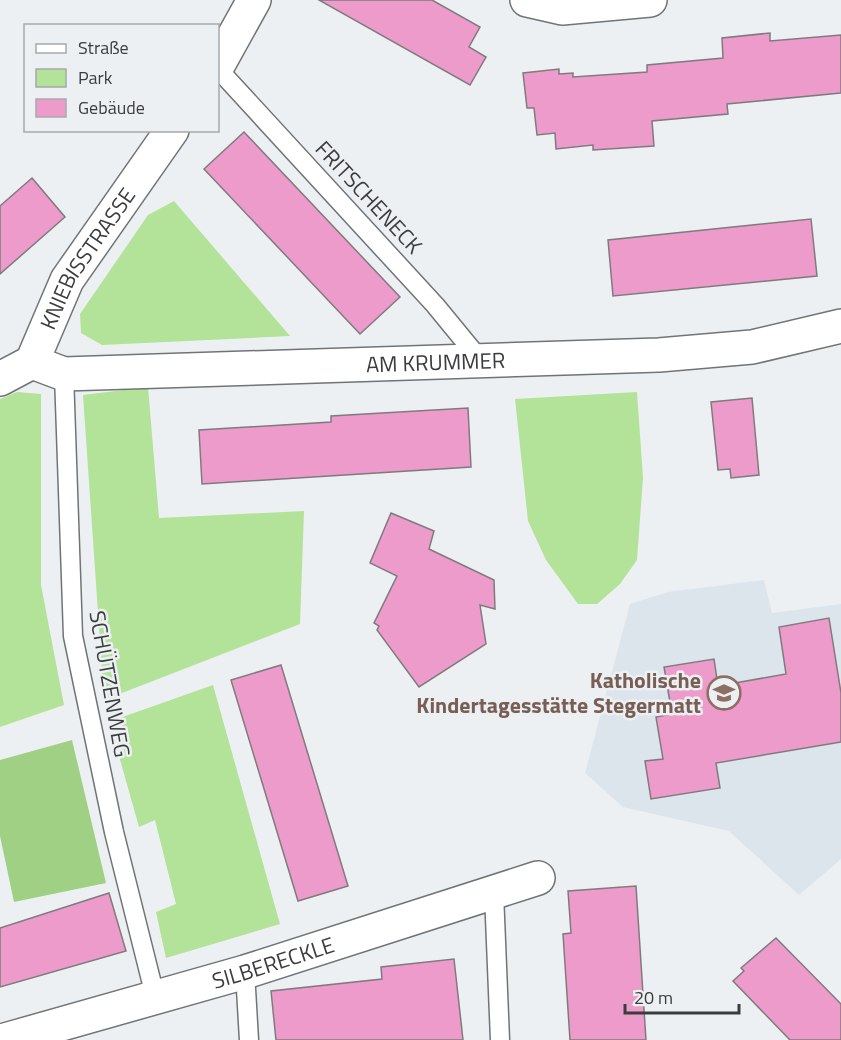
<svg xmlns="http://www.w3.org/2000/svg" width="841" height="1040" viewBox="0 0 841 1040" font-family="'Titillium Web',sans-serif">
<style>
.built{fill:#dce4ec}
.green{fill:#b3e299}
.forest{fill:#9fd084}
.building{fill:#ec9bcb;stroke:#7f7b7d;stroke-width:1.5}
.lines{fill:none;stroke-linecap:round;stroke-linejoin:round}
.service-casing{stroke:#717476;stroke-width:21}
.minor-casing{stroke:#717476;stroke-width:36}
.service{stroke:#fff;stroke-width:18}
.minor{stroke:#fff;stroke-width:33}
.labels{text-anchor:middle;stroke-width:5;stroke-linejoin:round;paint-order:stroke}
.street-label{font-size:22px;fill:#3b3c3d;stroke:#edf0f3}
.education-label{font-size:22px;font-weight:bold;fill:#785e54;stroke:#edf0f3;text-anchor:end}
</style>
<rect width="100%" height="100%" fill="#edf0f3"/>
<path class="built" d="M 764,580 L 772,613 L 841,604 L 841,859 L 799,895 L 729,831 L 623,807 L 585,773 L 630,604 L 668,592 Z"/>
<path class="green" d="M 174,201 L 290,336 L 102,345 L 81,333 L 80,314 L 148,215 Z
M 148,387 L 159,518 L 304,511 L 300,624 L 104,700 L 83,395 Z
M 17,392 L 41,394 L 41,585 L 64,705 L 0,727 L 0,399 Z
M 637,392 L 643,478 L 637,560 L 620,584 L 597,604 L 578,604 L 546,560 L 528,521 L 515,399 Z
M 213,685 L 280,924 L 166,958 L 156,912 L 176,904 L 155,820 L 139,827 L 119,756 L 114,720 Z"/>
<path class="forest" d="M 72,740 L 106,883 L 14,902 L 0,836 L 0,760 Z"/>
<path class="building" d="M 319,0 L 432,0 L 480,27 L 469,47 L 486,57 L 470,85 Z
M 770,33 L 770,41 L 841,35 L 841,93 L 727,104 L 728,114 L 652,121 L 654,146 L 593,150 L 593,145 L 556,149 L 555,133 L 537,135 L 534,108 L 527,108 L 523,73 L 559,69 L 559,74 L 573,73 L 573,77 L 647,72 L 647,65 L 723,58 L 722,38 Z
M 244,132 L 400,297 L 360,334 L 204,169 Z
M 32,178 L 65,217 L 0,274 L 0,206 Z
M 811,219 L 817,276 L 613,296 L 608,240 Z
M 752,398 L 759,475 L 731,478 L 730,469 L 718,470 L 711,402 Z
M 468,408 L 471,467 L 202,484 L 199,430 L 331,422 L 331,416 Z
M 391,513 L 434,531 L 429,549 L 494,580 L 495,609 L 480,605 L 486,644 L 419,687 L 377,630 L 379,626 L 374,623 L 397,576 L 370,563 Z
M 829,618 L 841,693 L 841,742 L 716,763 L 720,788 L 651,799 L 645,761 L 663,759 L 656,717 L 672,714 L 664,667 L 714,659 L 718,686 L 786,674 L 779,627 Z
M 281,665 L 348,886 L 298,901 L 231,680 Z
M 636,886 L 646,1040 L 570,1040 L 563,934 L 571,933 L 568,891 Z
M 109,893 L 126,951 L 0,987 L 0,928 Z
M 776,938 L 841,1004 L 841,1040 L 790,1040 L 733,981 L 744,971 L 741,968 Z
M 454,959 L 463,1040 L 276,1040 L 271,991 L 382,979 L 381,967 Z"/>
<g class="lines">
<defs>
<path id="service" d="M 218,69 L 435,305 L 481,361
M 64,374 L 73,636 L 114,832 L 155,996
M 494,893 L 500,1040
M 245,972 L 249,1040"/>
<g id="minor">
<path d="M 527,0 L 562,8 L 650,0"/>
<path d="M 218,65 L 254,0"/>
<path id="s1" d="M 32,362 L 64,374 L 659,355 L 752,347 L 841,326"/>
<path id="s2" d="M 0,379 L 32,362 L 67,280 L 172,130"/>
<path id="s3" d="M 5,1040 L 245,972 L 538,878"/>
</g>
</defs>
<use href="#service" class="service-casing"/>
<use href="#minor" class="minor-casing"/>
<use href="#service" class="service"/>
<use href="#minor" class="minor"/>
</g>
<defs>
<symbol id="school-ring" viewBox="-11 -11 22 22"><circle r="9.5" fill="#edf0f3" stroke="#8d6e63" stroke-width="1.5"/><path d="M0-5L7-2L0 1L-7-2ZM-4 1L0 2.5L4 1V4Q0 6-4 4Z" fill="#8d6e63"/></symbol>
</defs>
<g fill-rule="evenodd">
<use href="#school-ring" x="705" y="674" width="38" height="38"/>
</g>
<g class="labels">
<g class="street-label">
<text transform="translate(369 197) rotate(47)" y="8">FRITSCHENECK</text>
<text dy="8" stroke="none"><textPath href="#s2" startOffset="154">KNIEBISSTRASSE</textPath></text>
<text dy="8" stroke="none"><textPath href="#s1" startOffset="406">AM KRUMMER</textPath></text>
<text transform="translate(110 684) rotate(80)" y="8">SCHÜTZENWEG</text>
<text dy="8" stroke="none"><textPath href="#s3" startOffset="279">SILBERECKLE</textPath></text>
</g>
<g class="education-label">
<text x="701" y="688">Katholische<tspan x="701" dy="25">Kindertagesstätte Stegermatt</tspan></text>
</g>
</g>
<rect x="24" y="24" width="195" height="108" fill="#edf0f3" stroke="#a6a8aa" stroke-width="1.5"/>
<rect x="36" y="44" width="30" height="9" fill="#ffffff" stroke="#a6a8aa" stroke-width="1.5"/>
<text x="78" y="54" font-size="18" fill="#3b3c3d">Straße</text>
<rect x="36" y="69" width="30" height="18" fill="#b3e299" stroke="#a6a8aa" stroke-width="1.5"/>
<text x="78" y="84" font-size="18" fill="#3b3c3d">Park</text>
<rect x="36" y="99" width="30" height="18" fill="#ec9bcb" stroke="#a6a8aa" stroke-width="1.5"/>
<text x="78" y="114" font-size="18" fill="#3b3c3d">Gebäude</text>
<path d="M625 1004v9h114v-9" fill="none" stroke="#3b3c3d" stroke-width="3"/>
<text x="634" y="1004" font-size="18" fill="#3b3c3d" stroke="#edf0f3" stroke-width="4.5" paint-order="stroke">20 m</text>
</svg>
